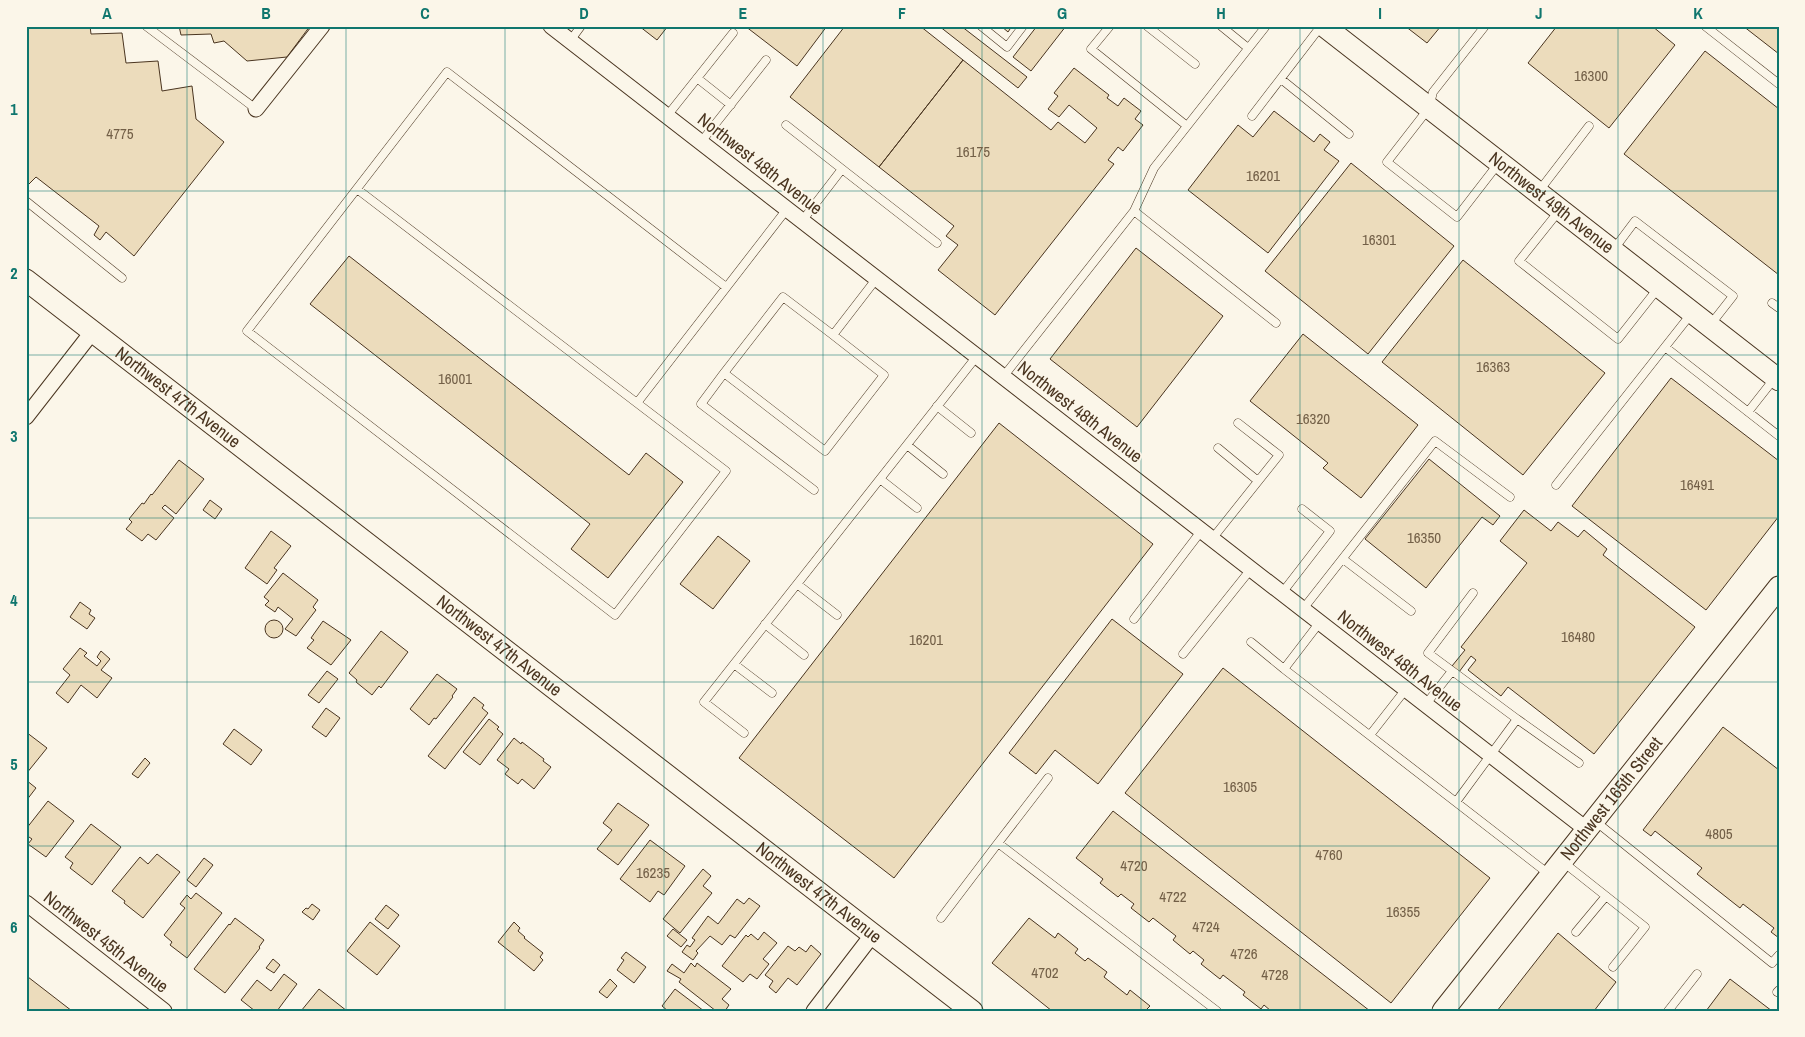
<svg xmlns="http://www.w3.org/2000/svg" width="1805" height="1037" viewBox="0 0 1805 1037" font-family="'Archivo Narrow',sans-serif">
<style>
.building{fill:#ecdcbc;stroke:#4a3520}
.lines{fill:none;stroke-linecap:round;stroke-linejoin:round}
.lane-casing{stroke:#4a3520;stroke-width:9}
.street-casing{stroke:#4a3520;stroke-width:17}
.secondary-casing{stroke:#4a3520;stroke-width:23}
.lane{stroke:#fbf6e9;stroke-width:8}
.street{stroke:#fbf6e9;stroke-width:15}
.secondary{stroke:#fbf6e9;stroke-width:21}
.grid{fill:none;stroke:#0f766e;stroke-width:1;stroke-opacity:0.55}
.labels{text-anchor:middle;stroke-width:4;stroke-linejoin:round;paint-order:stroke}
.number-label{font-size:15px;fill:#725f47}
.street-label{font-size:18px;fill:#4a3520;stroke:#fbf6e9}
.neatline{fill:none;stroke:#0f766e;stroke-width:2}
.grid-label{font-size:16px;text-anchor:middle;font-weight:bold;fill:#0f766e}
</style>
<rect width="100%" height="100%" fill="#fbf6e9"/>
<path class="building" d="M 26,26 L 90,26 L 91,34 L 122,33 L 126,63 L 158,61 L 162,91 L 192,86 L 196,119 L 224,142 L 134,256 L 106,232 L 100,240 L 94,235 L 99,226 L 36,177 L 28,185 L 26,184 L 26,173 L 29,170 L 26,168 Z
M 179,26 L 310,26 L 287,57 L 247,61 L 224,41 L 214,43 L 211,34 L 181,35 Z
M 639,26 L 668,26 L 657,40 Z
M 745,26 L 827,26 L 797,66 Z
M 845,26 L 920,26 L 963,60 L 879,167 L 790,97 Z
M 939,26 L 961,26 L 1027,77 L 1018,88 Z
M 1001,26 L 1012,26 L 1008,32 Z
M 1037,26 L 1066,26 L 1031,71 L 1013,57 Z
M 1405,26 L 1441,26 L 1427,43 Z
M 1557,26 L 1652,26 L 1675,45 L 1609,128 L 1528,63 Z
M 1743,26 L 1779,26 L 1779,54 Z
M 1705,51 L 1779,109 L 1779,275 L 1624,154 Z
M 963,60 L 1051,130 L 1058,122 L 1085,143 L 1097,128 L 1069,105 L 1059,117 L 1048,109 L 1058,96 L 1054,93 L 1074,68 L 1109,95 L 1107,98 L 1118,106 L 1124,98 L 1141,111 L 1135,119 L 1143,125 L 1123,151 L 1118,147 L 1108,160 L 1114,164 L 995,315 L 938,270 L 958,245 L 946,236 L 954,226 L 879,167 Z
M 1274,111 L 1314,142 L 1320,134 L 1330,142 L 1324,150 L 1339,161 L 1268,253 L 1188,190 L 1238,125 L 1253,137 Z
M 1351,163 L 1454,246 L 1368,354 L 1265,271 Z
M 1136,248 L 1223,316 L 1137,427 L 1050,359 Z
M 349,256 L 629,475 L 646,453 L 683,482 L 608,578 L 571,549 L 590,524 L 310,304 Z
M 1463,260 L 1605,373 L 1523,475 L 1382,362 Z
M 1303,334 L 1418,425 L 1361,498 L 1323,468 L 1328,463 L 1250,401 Z
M 1671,378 L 1779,461 L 1779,516 L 1706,610 L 1572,506 Z
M 999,423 L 1153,544 L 894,878 L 739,758 Z
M 1429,459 L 1500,516 L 1493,525 L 1482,517 L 1426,588 L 1365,539 Z
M 179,460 L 204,479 L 176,514 L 165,505 L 162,508 L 174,518 L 156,540 L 148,534 L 142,541 L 126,529 L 132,522 L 129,519 L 142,503 L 144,504 L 151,494 L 152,495 Z
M 210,500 L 222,509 L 215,519 L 203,510 Z
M 1524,510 L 1551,531 L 1558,522 L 1578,537 L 1584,530 L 1607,549 L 1603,555 L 1695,627 L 1594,754 L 1508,687 L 1501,696 L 1468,670 L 1476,660 L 1471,656 L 1459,672 L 1452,666 L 1465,650 L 1461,647 L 1527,563 L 1500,541 Z
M 271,531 L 291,546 L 274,568 L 277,570 L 267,584 L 245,568 Z
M 718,536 L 750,561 L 713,609 L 680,584 Z
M 283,573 L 318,600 L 313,607 L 316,610 L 296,636 L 285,629 L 293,619 L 278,607 L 275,612 L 265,605 L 269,601 L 264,597 Z
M 80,602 L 91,610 L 89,614 L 95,618 L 87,629 L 70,617 Z
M 1112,619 L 1183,674 L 1098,784 L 1055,750 L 1036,774 L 1009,753 Z
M265 629a9 9 0 1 1 18 0a9 9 0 1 1-18 0Z
M 323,621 L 351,640 L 331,665 L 307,648 L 314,640 L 311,638 Z
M 381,631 L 408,652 L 381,688 L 379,686 L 372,695 L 356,682 L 357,680 L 349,673 Z
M 80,648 L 87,653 L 84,656 L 97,666 L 101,661 L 97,657 L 101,651 L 110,659 L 101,670 L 112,678 L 97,698 L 81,685 L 68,703 L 56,693 L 70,675 L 63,669 Z
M 1223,668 L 1490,878 L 1391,1003 L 1125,793 Z
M 327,671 L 338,679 L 319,703 L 308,695 Z
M 437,674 L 457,689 L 452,696 L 453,697 L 436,719 L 434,718 L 429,725 L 410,709 Z
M 474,697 L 484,705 L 482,708 L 488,713 L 445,769 L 428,756 Z
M 326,708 L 340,718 L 326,737 L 312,727 Z
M 489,719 L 499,727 L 497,729 L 503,734 L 480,765 L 463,752 Z
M 1723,727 L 1779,770 L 1779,938 L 1771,932 L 1774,928 L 1743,904 L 1740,908 L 1697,874 L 1702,868 L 1655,831 L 1651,836 L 1643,830 Z
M 234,729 L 262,750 L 251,765 L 223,744 Z
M 26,732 L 47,748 L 26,774 Z
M 514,738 L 521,744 L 522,742 L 544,759 L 543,761 L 551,767 L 534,789 L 522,779 L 518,784 L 505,774 L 509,769 L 497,760 Z
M 145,758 L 150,763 L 138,778 L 132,774 Z
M 26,780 L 36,788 L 26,801 Z
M 48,801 L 74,821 L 46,857 L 28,844 L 32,839 L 26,835 L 26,829 Z
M 618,803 L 649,825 L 618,865 L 597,849 L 612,830 L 603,823 Z
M 1113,811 L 1370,1011 L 1271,1011 L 1264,1005 L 1261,1009 L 1243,995 L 1245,992 L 1223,975 L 1220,979 L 1201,964 L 1204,960 L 1193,951 L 1190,954 L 1173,940 L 1176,936 L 1153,918 L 1149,922 L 1131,908 L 1134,904 L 1121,894 L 1118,897 L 1100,883 L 1103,879 L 1076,858 Z
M 91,824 L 121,847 L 92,885 L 70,868 L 73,863 L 65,857 Z
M 650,840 L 685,866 L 664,895 L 658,891 L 650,902 L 620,879 Z
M 157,854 L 180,872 L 143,918 L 124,903 L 125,901 L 112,891 L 140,857 L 148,864 Z
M 204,858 L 213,865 L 196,887 L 187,880 Z
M 703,869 L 711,876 L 703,886 L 712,893 L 680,933 L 663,919 Z
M 196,893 L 222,913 L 187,958 L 170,945 L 172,942 L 164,935 L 185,908 L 180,904 L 187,895 L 191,899 Z
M 749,898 L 760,906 L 735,938 L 730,935 L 722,945 L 710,936 L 696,951 L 698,953 L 693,960 L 682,952 L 687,945 L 690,947 L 695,940 L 692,938 L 708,916 L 718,924 L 737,899 L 744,904 Z
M 312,904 L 320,910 L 313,920 L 302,912 L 306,908 L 308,909 Z
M 386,905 L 399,915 L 388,929 L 375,919 Z
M 235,918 L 264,940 L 259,947 L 260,948 L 225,993 L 194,969 L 229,924 L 230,925 Z
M 1029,918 L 1055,938 L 1058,933 L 1078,949 L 1075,953 L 1085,961 L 1088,958 L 1107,972 L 1104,977 L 1127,995 L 1130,990 L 1150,1006 L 1147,1009 L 1149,1011 L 1052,1011 L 992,963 Z
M 370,922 L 400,946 L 377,975 L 347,951 Z
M 514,922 L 520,928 L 518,931 L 525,937 L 524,938 L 543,953 L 540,957 L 543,960 L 534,971 L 498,942 Z
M 673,929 L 687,940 L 681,947 L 667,936 Z
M 764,932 L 777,943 L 763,959 L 769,964 L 757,979 L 750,974 L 743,982 L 722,966 L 746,935 L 748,937 L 751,934 L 758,940 Z
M 1558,933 L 1616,982 L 1594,1011 L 1497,1011 Z
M 811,945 L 821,954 L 797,985 L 788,978 L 776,993 L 769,987 L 773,981 L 765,975 L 788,946 L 795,951 L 799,947 L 806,952 Z
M 626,952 L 646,967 L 634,983 L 617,970 L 624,960 L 621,958 Z
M 273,959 L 280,965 L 274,973 L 266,968 Z
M 691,963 L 695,967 L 697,963 L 731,989 L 722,999 L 729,1005 L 725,1011 L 716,1011 L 679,982 L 681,979 L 667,971 L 672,964 L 684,973 Z
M 284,974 L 297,984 L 277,1011 L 255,1011 L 241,1000 L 257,980 L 271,991 Z
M 28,977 L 72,1011 L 26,1011 L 26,979 Z
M 610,979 L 617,986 L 607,998 L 599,992 Z
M 1730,979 L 1772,1011 L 1706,1011 Z
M 319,989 L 347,1011 L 301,1011 Z
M 675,989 L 704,1011 L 668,1011 L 662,1006 Z"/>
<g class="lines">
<defs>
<path id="lane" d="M 146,26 L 256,109
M 981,26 L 1007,47 L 1023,26
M 1110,26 L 1091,49 L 1187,126
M 1147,26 L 1195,64
M 1221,26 L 1248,48
M 1485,26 L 1433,92 L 1429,108 L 1387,162 L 1457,217 L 1498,164
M 1705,26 L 1779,84
M 570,41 L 581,26
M 697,78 L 731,105
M 1281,79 L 1349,134
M 667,116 L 733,33
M 1252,116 L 1321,26
M 786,125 L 842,169
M 701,142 L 766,60
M 357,189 L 637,403
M 1539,191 L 1589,126
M 26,201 L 122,278
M 1134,211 L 1154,168 L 1266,26
M 1559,211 L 1519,261 L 1618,339 L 1659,287
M 802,221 L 842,169 L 937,243
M 1614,249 L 1635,221 L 1733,296 L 1711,324
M 726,287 L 447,72 L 247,331 L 615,615 L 726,471 L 637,403 L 787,209
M 1772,303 L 1779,308
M 833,335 L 783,297 L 724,373 L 825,451 L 884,375 L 833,335 L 877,278
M 1665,347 L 1779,436
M 724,373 L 701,404 L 814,490
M 1003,377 L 1134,211 L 1276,323
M 937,406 L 971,433
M 1748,412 L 1774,379
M 907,445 L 943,474
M 1218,448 L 1258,481
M 880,479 L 917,508
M 1556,485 L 1691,314
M 1212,539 L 1279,455 L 1238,423
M 1343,559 L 1411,611
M 797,584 L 837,615
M 1282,593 L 1330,531 L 1302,509
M 1303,609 L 1435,441 L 1510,497
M 1134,619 L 1202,530
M 1320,622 L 1284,669 L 1550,875
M 765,624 L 804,655
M 1251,642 L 1284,669
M 1183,654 L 1251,569
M 734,664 L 772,693
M 1426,704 L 1452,671
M 1517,719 L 1579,763
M 744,733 L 704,702 L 977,356
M 1370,735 L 1406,689
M 1456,802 L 1517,719 L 1428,653 L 1473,593
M 1595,821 L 1772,963 L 1779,955
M 998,843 L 1048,778
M 1563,862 L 1645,927 L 1613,967
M 941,918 L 998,843 L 1217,1011
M 1576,932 L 1606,896
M 1779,990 L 1777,992 L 1779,993
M 1668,1011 L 1697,974"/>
<path id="street" d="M 551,26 L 1586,829
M 256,109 L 322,26
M 26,417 L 93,331
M 26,903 L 164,1011
M 814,1011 L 873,934"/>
<g id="secondary">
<path id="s1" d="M 1324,26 L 1779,380"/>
<path id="s2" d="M 26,280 L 972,1011"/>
<path id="s3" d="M 1443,1011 L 1779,587"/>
</g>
</defs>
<use href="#lane" class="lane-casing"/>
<use href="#street" class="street-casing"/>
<use href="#secondary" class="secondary-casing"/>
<use href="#lane" class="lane"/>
<use href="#street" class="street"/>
<use href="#secondary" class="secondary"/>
</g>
<path class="grid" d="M 187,26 L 187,1011M 346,26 L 346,1011M 505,26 L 505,1011M 664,26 L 664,1011M 823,26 L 823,1011M 982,26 L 982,1011M 1141,26 L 1141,1011M 1300,26 L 1300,1011M 1459,26 L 1459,1011M 1618,26 L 1618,1011M 26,191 L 1779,191M 26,355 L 1779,355M 26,518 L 1779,518M 26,682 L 1779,682M 26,846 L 1779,846"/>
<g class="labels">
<g class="number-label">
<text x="1591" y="81">16300</text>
<text x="120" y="139">4775</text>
<text x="973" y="157">16175</text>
<text x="1263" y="181">16201</text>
<text x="1379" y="245">16301</text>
<text x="1493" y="372">16363</text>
<text x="455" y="384">16001</text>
<text x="1313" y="424">16320</text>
<text x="1697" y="490">16491</text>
<text x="1424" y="543">16350</text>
<text x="1578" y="642">16480</text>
<text x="926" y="645">16201</text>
<text x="1240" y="792">16305</text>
<text x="1719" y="839">4805</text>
<text x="1329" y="860">4760</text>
<text x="1134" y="871">4720</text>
<text x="653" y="878">16235</text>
<text x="1173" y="902">4722</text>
<text x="1403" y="917">16355</text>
<text x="1206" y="932">4724</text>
<text x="1244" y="959">4726</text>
<text x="1045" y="978">4702</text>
<text x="1275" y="980">4728</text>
</g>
<g class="street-label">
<text transform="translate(760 164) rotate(38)" y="6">Northwest 48th Avenue</text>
<text dy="6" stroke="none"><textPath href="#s1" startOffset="288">Northwest 49th Avenue</textPath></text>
<text dy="6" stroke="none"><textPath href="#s2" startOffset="192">Northwest 47th Avenue</textPath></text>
<text transform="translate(1080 412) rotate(38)" y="6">Northwest 48th Avenue</text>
<text dy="6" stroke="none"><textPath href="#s2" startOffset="598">Northwest 47th Avenue</textPath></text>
<text transform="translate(1400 661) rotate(38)" y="6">Northwest 48th Avenue</text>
<text dy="6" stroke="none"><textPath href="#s3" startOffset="271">Northwest 165th Street</textPath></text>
<text dy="6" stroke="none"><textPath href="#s2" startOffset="1002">Northwest 47th Avenue</textPath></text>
<text transform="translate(106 942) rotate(38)" y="6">Northwest 45th Avenue</text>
</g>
</g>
<rect width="1805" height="1037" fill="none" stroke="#fbf6e9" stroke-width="55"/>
<rect x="28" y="28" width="1750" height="982" class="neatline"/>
<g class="grid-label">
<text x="107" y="19">A</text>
<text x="266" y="19">B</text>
<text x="425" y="19">C</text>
<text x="584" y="19">D</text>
<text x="743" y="19">E</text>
<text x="902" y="19">F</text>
<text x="1062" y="19">G</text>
<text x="1221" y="19">H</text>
<text x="1380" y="19">I</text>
<text x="1539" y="19">J</text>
<text x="1698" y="19">K</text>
<text x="14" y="115">1</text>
<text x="14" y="279">2</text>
<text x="14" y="442">3</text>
<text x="14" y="606">4</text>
<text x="14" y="770">5</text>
<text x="14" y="933">6</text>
</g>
</svg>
